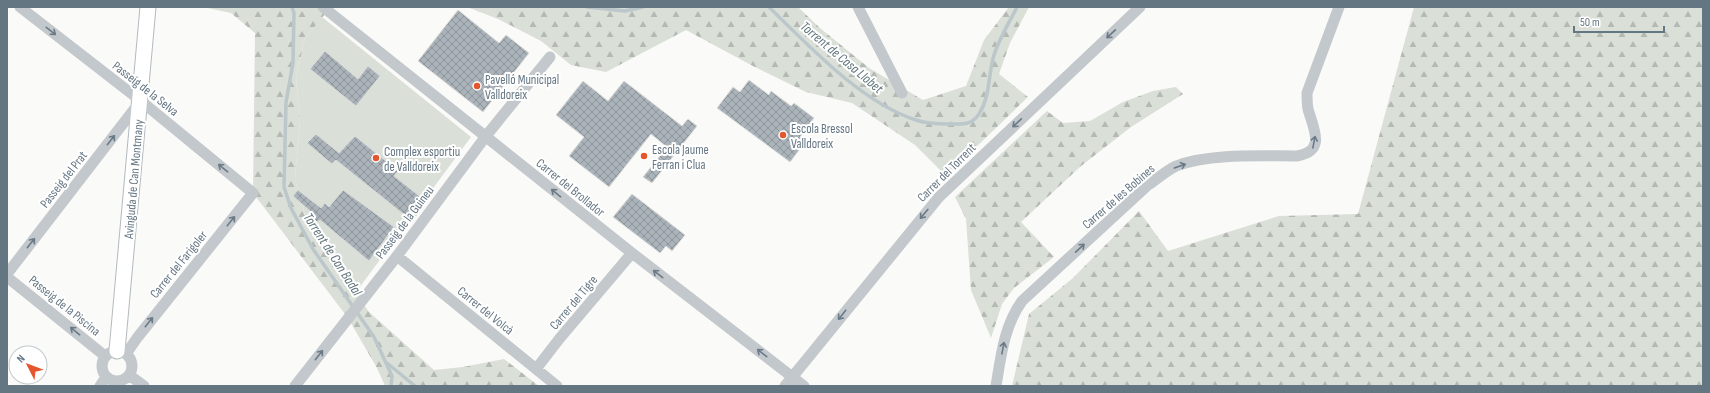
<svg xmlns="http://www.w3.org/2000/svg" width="1710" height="393" viewBox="0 0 1710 393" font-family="'Sofia Sans Condensed',sans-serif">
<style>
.grass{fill:#dadfd7}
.forest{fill:url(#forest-firs)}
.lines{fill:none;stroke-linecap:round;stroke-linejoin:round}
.stream{stroke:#bbc7cb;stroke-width:3.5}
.building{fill:url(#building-cross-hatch);stroke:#dcdcda}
.secondary-casing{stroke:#b3babf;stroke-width:17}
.street{stroke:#c3c8cc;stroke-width:11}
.secondary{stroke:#fff;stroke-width:15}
.oneway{stroke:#6a7a87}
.poi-dot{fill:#e4572e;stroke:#fff;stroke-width:1.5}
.labels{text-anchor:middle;stroke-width:4;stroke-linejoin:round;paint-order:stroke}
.poi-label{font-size:13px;fill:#657683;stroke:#fff;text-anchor:start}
.street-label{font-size:13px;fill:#657683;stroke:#fff}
.water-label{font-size:14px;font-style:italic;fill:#60757c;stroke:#fff}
</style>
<defs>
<pattern id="forest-firs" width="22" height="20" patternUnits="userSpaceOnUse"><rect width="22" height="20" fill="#dadfd7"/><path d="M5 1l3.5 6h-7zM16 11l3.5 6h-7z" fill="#b4b9b4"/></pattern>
<pattern id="building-cross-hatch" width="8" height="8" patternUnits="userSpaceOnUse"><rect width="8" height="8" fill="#aab3b9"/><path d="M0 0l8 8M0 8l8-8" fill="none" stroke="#8e969c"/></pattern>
</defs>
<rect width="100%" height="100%" fill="#fafaf8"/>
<path class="grass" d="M 322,17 L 471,137 L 356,292 L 307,223 L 295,179 L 300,121 L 296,78 L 305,38 Z"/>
<path class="forest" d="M 203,7 L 331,7 L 305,38 L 296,78 L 300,121 L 295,179 L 307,223 L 369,312 L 434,370 L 463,367 L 504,359 L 539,386 L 385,386 L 377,368 L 348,318 L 253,193 L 255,33 L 231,13 Z
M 467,7 L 798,7 L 820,28 L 869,68 L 923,100 L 966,86 L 984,40 L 1009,7 L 1029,7 L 1010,43 L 999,74 L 1028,97 L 946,176 L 915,145 L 852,103 L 806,92 L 751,65 L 686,30 L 606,72 L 571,65 L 541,41 L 498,19 Z
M 1414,7 L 1703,7 L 1703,386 L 1012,386 L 1029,314 L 1073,278 L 1139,211 L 1168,251 L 1279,216 L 1358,214 Z
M 1176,87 L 1183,94 L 1131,127 L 1081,166 L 1021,222 L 1054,257 L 1014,288 L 1002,304 L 991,338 L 971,290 L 966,219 L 955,197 L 1047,111 L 1063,123 L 1090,121 L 1123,102 L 1153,91 Z"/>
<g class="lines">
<path class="stream" d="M 292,7 L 294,13 L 293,63 L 286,102 L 284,187 L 291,208 L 313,249 L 374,337 L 392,376 L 391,386
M 587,7 L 625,11 L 643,7
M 769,7 C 809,46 862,103 916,120 C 927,124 939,124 949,124 C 962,124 971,126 979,114 C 990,97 988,78 993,59 C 996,44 1010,21 1017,7
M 387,363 L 415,386"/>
</g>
<path class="building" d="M 458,10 L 499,43 L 506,35 L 529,53 L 483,112 L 418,61 Z
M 325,51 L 358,79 L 368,66 L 380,76 L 356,106 L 310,69 Z
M 749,80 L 769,95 L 771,91 L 791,106 L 794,103 L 814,118 L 800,137 L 806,141 L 790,162 L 717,108 L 733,87 L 740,92 Z
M 583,81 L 608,101 L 624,81 L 682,126 L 688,119 L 697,126 L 652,183 L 643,177 L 667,147 L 651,134 L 609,187 L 569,156 L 584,137 L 556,115 Z
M 316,134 L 339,153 L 355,136 L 398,171 L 394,176 L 427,202 L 412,221 L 336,160 L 332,164 L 307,143 Z
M 298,190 L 321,208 L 325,203 L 329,207 L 343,190 L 394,227 L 369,261 L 320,220 L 317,222 L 308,214 L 310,211 L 293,196 Z
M 632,194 L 685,235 L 672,251 L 666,246 L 660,253 L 613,217 Z"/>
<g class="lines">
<defs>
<path id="secondary" d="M 117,351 L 148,7"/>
</defs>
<use href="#secondary" class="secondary-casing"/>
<path class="street" d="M 20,7 L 141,101 L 253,193 L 137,338 L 126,354
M 323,7 L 632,253 L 804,386
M 858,7 L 902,93
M 397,256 L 557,386
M 7,274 L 139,103
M 7,277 L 105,356
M102 366a15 15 0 1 1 30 0a15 15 0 1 1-30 0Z
M 536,369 L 560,338 L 632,253
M 129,375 L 144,386
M 100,386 L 106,377
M 295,386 L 397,256 L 486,136 L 550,57
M 785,386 L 939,197 L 1140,7
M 996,386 C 1001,356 1004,326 1022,301 L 1148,185 C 1157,179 1166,171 1176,166 C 1209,153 1261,156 1297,156 C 1327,151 1313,128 1308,109 C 1307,104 1307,98 1307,93 L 1339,7"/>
<use href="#secondary" class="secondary"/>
</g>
<defs><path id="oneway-shaft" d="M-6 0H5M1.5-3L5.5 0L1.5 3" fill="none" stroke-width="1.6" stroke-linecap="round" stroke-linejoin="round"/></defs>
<g class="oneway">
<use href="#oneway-shaft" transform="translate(51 31) rotate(38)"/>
<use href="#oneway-shaft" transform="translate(1111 34) rotate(137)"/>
<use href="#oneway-shaft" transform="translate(1017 123) rotate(137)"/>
<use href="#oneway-shaft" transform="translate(111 140) rotate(-52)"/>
<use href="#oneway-shaft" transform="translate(1314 142) rotate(-79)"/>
<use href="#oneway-shaft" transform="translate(1180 166) rotate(-19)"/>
<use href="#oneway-shaft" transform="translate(223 168) rotate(-141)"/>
<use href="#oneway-shaft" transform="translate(556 193) rotate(-141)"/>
<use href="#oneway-shaft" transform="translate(924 214) rotate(130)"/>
<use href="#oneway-shaft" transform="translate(231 221) rotate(-51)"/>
<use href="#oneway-shaft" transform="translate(31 243) rotate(-52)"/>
<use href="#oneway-shaft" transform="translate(1080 248) rotate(-43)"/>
<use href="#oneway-shaft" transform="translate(658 274) rotate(-142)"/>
<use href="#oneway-shaft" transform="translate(842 315) rotate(129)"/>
<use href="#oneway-shaft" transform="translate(149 322) rotate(-51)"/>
<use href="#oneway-shaft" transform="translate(75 331) rotate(-141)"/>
<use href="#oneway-shaft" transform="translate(1003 348) rotate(-79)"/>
<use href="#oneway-shaft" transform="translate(762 353) rotate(-142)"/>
<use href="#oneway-shaft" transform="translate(319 355) rotate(-52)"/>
</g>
<g class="poi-dot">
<circle cx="477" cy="86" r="4"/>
<circle cx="783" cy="135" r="4"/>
<circle cx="644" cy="156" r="4"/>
<circle cx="376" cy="158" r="4"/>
</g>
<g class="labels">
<g class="poi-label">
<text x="485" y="84">Pavelló Municipal<tspan x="485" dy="15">Valldoreix</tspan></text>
<text x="791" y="133">Escola Bressol<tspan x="791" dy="15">Valldoreix</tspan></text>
<text x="652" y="154">Escola Jaume<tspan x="652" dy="15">Ferran i Clua</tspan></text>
<text x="384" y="156">Complex esportiu<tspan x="384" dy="15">de Valldoreix</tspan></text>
</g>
<g class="street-label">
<text transform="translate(146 88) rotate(38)" y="5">Passeig de la Selva</text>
<text transform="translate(946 172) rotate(-45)" y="5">Carrer del Torrent</text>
<text transform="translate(63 179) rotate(-52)" y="5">Passeig del Prat</text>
<text transform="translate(133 179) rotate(-85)" y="5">Avinguda de Can Montmany</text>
<text transform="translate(571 187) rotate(39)" y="5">Carrer del Brollador</text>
<text transform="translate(1118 196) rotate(-41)" y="5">Carrer de les Bobines</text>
<text transform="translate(404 222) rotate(-53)" y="5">Passeig de la Guineu</text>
<text transform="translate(178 264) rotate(-51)" y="5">Carrer del Farigoler</text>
<text transform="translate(573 302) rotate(-50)" y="5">Carrer del Tigre</text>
<text transform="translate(65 305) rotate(39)" y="5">Passeig de la Piscina</text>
<text transform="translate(486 310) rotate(39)" y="5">Carrer del Volcà</text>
</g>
<g class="water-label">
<text transform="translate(842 57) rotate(40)" y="5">Torrent de Casa Llobet</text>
<text transform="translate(333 254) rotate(57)" y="5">Torrent de Can Badal</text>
</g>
</g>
<rect width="1710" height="393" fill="none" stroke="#657683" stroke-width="16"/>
<g transform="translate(28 365) rotate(312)"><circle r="19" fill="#ffffff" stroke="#c1c8cd"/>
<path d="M0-3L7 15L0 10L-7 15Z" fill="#e4572e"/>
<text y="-6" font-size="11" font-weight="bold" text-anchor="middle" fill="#657683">N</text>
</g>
<path d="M1574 26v6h90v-6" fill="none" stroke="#657683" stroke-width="2"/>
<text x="1580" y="26" font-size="12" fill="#657683" stroke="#ffffff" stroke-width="3" paint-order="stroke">50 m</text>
</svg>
